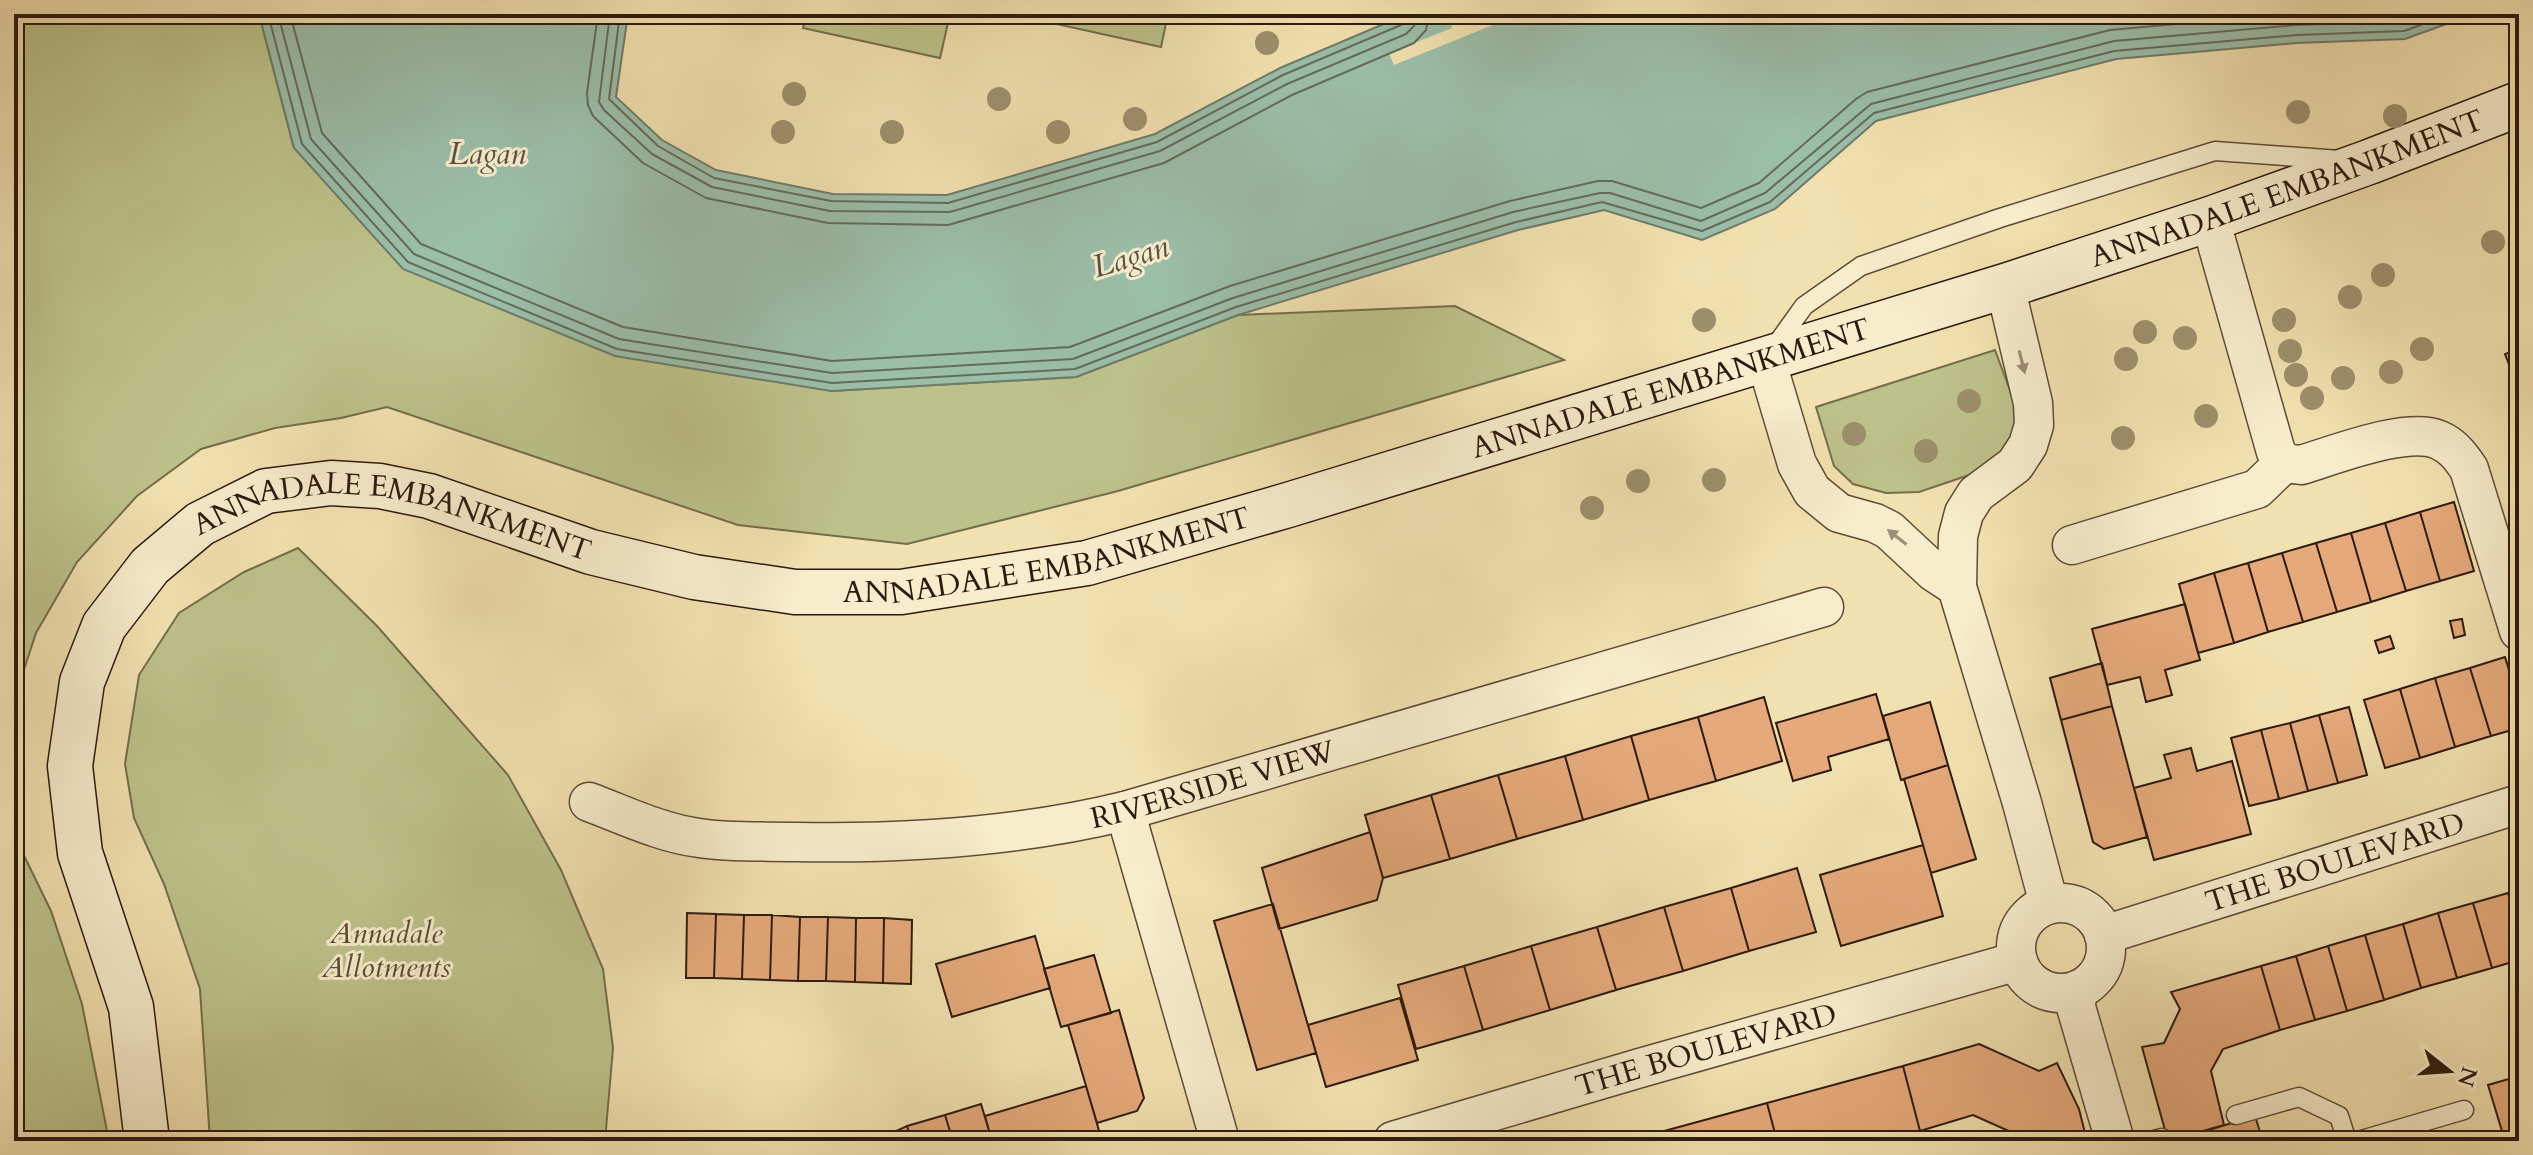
<svg xmlns="http://www.w3.org/2000/svg" width="2533" height="1155" viewBox="0 0 2533 1155" font-family="Cardo,serif">
<style>
.green{fill:#bdc28a;stroke:#756e4c;stroke-width:2}
.water{fill:#9bbea9;stroke:#6f7c6b;stroke-width:2}
.pier{fill:#f2e1b0}
.lines{fill:none;stroke-linecap:round;stroke-linejoin:round}
.shore{stroke:#646c5c;stroke-width:2}
.building{fill:#e5a97b;stroke:#2d1a0f;stroke-width:2}
.lane-casing{stroke:#5e4c37;stroke-width:21}
.street-casing{stroke:#5e4c37;stroke-width:41}
.secondary-casing{stroke:#2d1a0f;stroke-width:47}
.lane{stroke:#f7eccc;stroke-width:18}
.street{stroke:#f7eccc;stroke-width:38}
.secondary{stroke:#f7eccc;stroke-width:44}
.tree{fill:#9d8f6c}
.oneway{fill:#9c8e77}
.labels{text-anchor:middle;stroke-width:6;stroke-linejoin:round;paint-order:stroke}
.street-label{font-size:30px;fill:#2d1a0f;stroke:#f7eccc}
.park-label{font-size:30px;font-style:italic;fill:#584c34;stroke:#f7eccc}
.water-label{font-size:32px;font-style:italic;fill:#545345;stroke:#f7eccc}
</style>
<rect width="100%" height="100%" fill="#f2e1b0"/>
<filter id="stains"><feTurbulence type="fractalNoise" baseFrequency=".0025" numOctaves="4"/><feColorMatrix values="0 0 0 0 .2 0 0 0 0 .09 0 0 0 0 .02 0 0 0 .5 -.17"/></filter>
<radialGradient id="worn" r=".72"><stop offset=".6" stop-color="#630" stop-opacity="0"/><stop offset="1" stop-color="#630" stop-opacity=".3"/></radialGradient>
<path class="green" d="M 14,14 L 259,14 L 294,148 L 831,391 L 1076,377 L 1238,315 L 1455,306 L 1564,360 L 1118,491 L 907,544 L 738,525 L 387,407 L 341,418 L 275,428 L 201,449 L 137,496 L 77,562 L 36,633 L 14,700 Z
M 807,14 L 950,14 L 940,58 L 803,28 Z
M 1026,14 L 1168,14 L 1161,47 L 1025,17 Z
M 1995,350 L 2020,417 L 2009,448 L 1984,470 L 1919,492 L 1886,493 L 1853,484 L 1834,466 L 1816,407 Z
M 298,548 L 377,626 L 508,775 L 561,870 L 603,969 L 613,1048 L 605,1141 L 210,1141 L 200,989 L 164,884 L 134,818 L 125,764 L 139,675 L 179,613 L 244,572 Z
M 14,835 L 51,911 L 82,1004 L 109,1141 L 14,1141 Z"/>
<path class="water" d="M 259,14 L 628,14 L 616,97 L 662,140 L 716,170 L 833,194 L 947,195 L 1155,134 L 1280,68 L 1407,14 L 2474,14 L 2405,39 L 2297,43 L 2116,59 L 1876,121 L 1775,209 L 1702,240 L 1604,210 L 1518,230 L 1238,315 L 1076,377 L 831,391 L 615,356 L 403,269 L 294,148 Z"/>
<path class="pier" d="M 1447,14 L 1460,14 L 1464,23 L 1478,17 L 1477,14 L 1520,14 L 1394,65 L 1389,53 L 1452,28 Z"/>
<g class="lines">
<path class="shore" d="M 268,14 L 302,144 L 408,262 L 617,349 L 832,383 L 1075,369 L 1236,307 L 1516,222 L 1602,202 L 1702,231 L 1770,202 L 1874,113 L 2114,51 L 2297,35 L 2404,31 L 2451,14
M 278,14 L 311,139 L 414,254 L 619,339 L 832,373 L 1073,359 L 1233,298 L 1513,212 L 1600,193 L 1610,193 L 1701,221 L 1765,193 L 1871,104 L 2114,41 L 2296,25 L 2401,21 L 2422,14
M 290,14 L 322,133 L 421,244 L 623,327 L 832,361 L 1070,347 L 1230,286 L 1510,201 L 1598,181 L 1612,181 L 1701,208 L 1759,183 L 1856,99 L 1867,92 L 2110,30 L 2286,14
M 598,14 L 587,93 L 588,105 L 593,116 L 643,163 L 706,198 L 828,223 L 948,225 L 1164,163 L 1292,95 L 1414,43 L 1426,30 L 1429,14
M 610,14 L 599,102 L 604,110 L 652,154 L 712,187 L 830,211 L 950,212 L 1160,151 L 1287,84 L 1406,34 L 1414,26 L 1417,14
M 620,14 L 609,99 L 658,146 L 714,178 L 831,201 L 948,203 L 1157,142 L 1283,75 L 1401,25 L 1406,20 L 1407,14"/>
</g>
<path class="building" d="M 2519,349 L 2519,390 L 2505,354 Z
M 2454,502 L 2474,571 L 2440,581 L 2420,512 Z
M 2420,512 L 2440,581 L 2406,591 L 2385,523 Z
M 2385,523 L 2406,591 L 2371,602 L 2351,533 Z
M 2351,533 L 2371,602 L 2337,612 L 2316,543 Z
M 2316,543 L 2337,612 L 2303,622 L 2282,553 Z
M 2282,553 L 2303,622 L 2268,632 L 2248,563 Z
M 2248,563 L 2268,632 L 2234,643 L 2214,573 Z
M 2214,573 L 2234,643 L 2198,653 L 2179,584 Z
M 2185,604 L 2200,660 L 2165,670 L 2172,695 L 2146,702 L 2140,677 L 2107,685 L 2092,629 Z
M 2462,619 L 2465,635 L 2454,638 L 2450,621 Z
M 2390,636 L 2394,648 L 2379,653 L 2375,641 Z
M 2505,657 L 2519,703 L 2519,728 L 2491,736 L 2470,668 Z
M 2102,663 L 2112,706 L 2061,720 L 2050,678 Z
M 2470,668 L 2491,736 L 2455,747 L 2435,678 Z
M 2435,678 L 2455,747 L 2420,758 L 2400,689 Z
M 2400,689 L 2420,758 L 2385,768 L 2364,700 Z
M 1876,694 L 1889,739 L 1828,757 L 1831,770 L 1793,781 L 1776,723 Z
M 1764,697 L 1782,761 L 1716,781 L 1698,717 Z
M 1930,702 L 1948,765 L 1901,780 L 1883,716 Z
M 2112,706 L 2147,837 L 2104,849 L 2093,842 L 2061,720 Z
M 2349,707 L 2367,775 L 2338,783 L 2319,715 Z
M 2319,715 L 2338,783 L 2308,791 L 2290,723 Z
M 1698,717 L 1716,781 L 1649,800 L 1631,736 Z
M 2290,723 L 2308,791 L 2279,799 L 2261,730 Z
M 2261,730 L 2279,799 L 2249,806 L 2231,738 Z
M 1631,736 L 1649,800 L 1583,820 L 1565,756 Z
M 2191,748 L 2197,771 L 2232,761 L 2251,834 L 2154,860 L 2134,788 L 2171,778 L 2164,755 Z
M 1565,756 L 1583,820 L 1517,839 L 1498,775 Z
M 1948,765 L 1976,859 L 1931,873 L 1904,779 Z
M 1498,775 L 1517,839 L 1450,859 L 1431,795 Z
M 1431,795 L 1450,859 L 1383,878 L 1365,815 Z
M 1370,832 L 1383,878 L 1377,900 L 1279,929 L 1262,868 Z
M 1923,845 L 1943,916 L 1841,946 L 1820,875 Z
M 1797,868 L 1816,932 L 1749,951 L 1731,888 Z
M 1731,888 L 1749,951 L 1683,971 L 1664,907 Z
M 2519,889 L 2519,929 L 2508,893 Z
M 2508,893 L 2519,929 L 2519,960 L 2492,968 L 2473,903 Z
M 2473,903 L 2492,968 L 2457,978 L 2438,913 Z
M 1273,904 L 1316,1053 L 1257,1070 L 1214,921 Z
M 1664,907 L 1683,971 L 1616,990 L 1597,927 Z
M 687,913 L 716,914 L 714,978 L 686,978 Z
M 2438,913 L 2457,978 L 2421,988 L 2403,924 Z
M 716,914 L 744,915 L 742,979 L 714,978 Z
M 744,915 L 772,915 L 770,980 L 742,979 Z
M 772,915 L 800,917 L 798,981 L 770,980 Z
M 800,917 L 828,917 L 826,981 L 798,981 Z
M 828,917 L 856,918 L 855,982 L 826,981 Z
M 856,918 L 884,918 L 883,983 L 855,982 Z
M 884,918 L 912,920 L 911,984 L 883,983 Z
M 2403,924 L 2421,988 L 2384,1000 L 2365,935 Z
M 1597,927 L 1616,990 L 1550,1010 L 1531,946 Z
M 2365,935 L 2384,1000 L 2347,1011 L 2328,946 Z
M 1035,936 L 1050,988 L 952,1017 L 936,964 Z
M 1531,946 L 1550,1010 L 1483,1030 L 1464,966 Z
M 2328,946 L 2347,1011 L 2315,1020 L 2296,956 Z
M 1094,955 L 1111,1013 L 1061,1027 L 1044,969 Z
M 2296,956 L 2315,1020 L 2280,1030 L 2261,966 Z
M 1464,966 L 1483,1030 L 1416,1049 L 1398,985 Z
M 2261,966 L 2280,1030 L 2223,1049 L 2211,1071 L 2224,1125 L 2168,1141 L 2142,1047 L 2164,1043 L 2180,1009 L 2171,992 Z
M 1400,998 L 1418,1060 L 1326,1087 L 1308,1025 Z
M 1119,1010 L 1144,1098 L 1137,1111 L 1097,1123 L 1068,1025 Z
M 1979,1044 L 2039,1071 L 2057,1063 L 2079,1109 L 2087,1141 L 2013,1141 L 2011,1132 L 1973,1115 L 1920,1131 L 1903,1066 Z
M 1903,1066 L 1920,1131 L 1882,1141 L 1777,1141 L 1767,1103 Z
M 2519,1076 L 2519,1141 L 2505,1141 L 2488,1085 Z
M 1086,1086 L 1102,1141 L 992,1141 L 985,1116 Z
M 1767,1103 L 1777,1141 L 1631,1141 L 1631,1140 Z
M 981,1104 L 992,1141 L 953,1141 L 945,1115 Z
M 945,1115 L 953,1141 L 912,1141 L 907,1126 Z
M 2255,1116 L 2263,1141 L 2190,1141 L 2189,1136 Z
M 907,1126 L 912,1141 L 874,1141 Z"/>
<g class="lines">
<defs>
<path id="lane" d="M 1774,348 L 1804,306 L 1861,266 L 2000,218 L 2215,151 L 2340,160
M 2236,1115 L 2299,1097 L 2339,1116 L 2347,1141
M 2151,1141 L 2162,1138
M 2358,1141 L 2464,1110"/>
<g id="street">
<path d="M 2210,219 L 2276,452 L 2284,463 L 2301,465 C 2335,455 2407,426 2439,440 C 2453,446 2461,457 2469,469 L 2519,631"/>
<path d="M 2005,286 L 2033,403 L 2034,425 L 2028,445 L 2015,465 L 1976,494 L 1964,513 L 1958,536 L 1957,587 L 2022,803 L 2049,904"/>
<path d="M 1766,360 L 1797,464 L 1812,491 L 1839,513 L 1875,523 L 1889,530 L 1934,572 L 1957,587"/>
<path d="M 2072,545 L 2257,489 L 2284,463"/>
<path id="s1" d="M 589,802 C 624,815 661,833 699,838 C 731,843 765,841 797,842 C 907,844 1018,837 1125,811 L 1824,607"/>
<path d="M 1125,811 L 1220,1141"/>
<circle cx="2061" cy="948" r="45"/>
<path id="s2" d="M 2104,935 L 2519,804"/>
<path d="M 2077,990 L 2076,1007 L 2115,1141"/>
<path id="s3" d="M 1393,1141 L 1640,1068 L 2018,961"/>
</g>
<g id="secondary">
<path id="s4" d="M 147,1141 L 131,1007 L 80,853 L 70,766 L 82,682 L 104,626 L 150,566 L 200,524 L 266,491 L 331,483 L 380,486 L 429,496 L 591,552 L 694,577 L 795,592 L 901,592 L 1087,563 L 1288,505 L 2005,286 L 2210,219 L 2369,162 L 2519,104"/>
</g>
</defs>
<use href="#lane" class="lane-casing"/>
<use href="#street" class="street-casing"/>
<use href="#secondary" class="secondary-casing"/>
<use href="#lane" class="lane"/>
<use href="#street" class="street"/>
<use href="#secondary" class="secondary"/>
</g>
<g class="tree">
<circle cx="1267" cy="43" r="12"/>
<circle cx="794" cy="94" r="12"/>
<circle cx="999" cy="99" r="12"/>
<circle cx="2298" cy="112" r="12"/>
<circle cx="2395" cy="116" r="12"/>
<circle cx="1135" cy="119" r="12"/>
<circle cx="783" cy="132" r="12"/>
<circle cx="892" cy="132" r="12"/>
<circle cx="1058" cy="132" r="12"/>
<circle cx="2493" cy="242" r="12"/>
<circle cx="2383" cy="275" r="12"/>
<circle cx="2350" cy="297" r="12"/>
<circle cx="1704" cy="320" r="12"/>
<circle cx="2284" cy="320" r="12"/>
<circle cx="2145" cy="332" r="12"/>
<circle cx="2185" cy="338" r="12"/>
<circle cx="2422" cy="349" r="12"/>
<circle cx="2290" cy="351" r="12"/>
<circle cx="2126" cy="359" r="12"/>
<circle cx="2391" cy="372" r="12"/>
<circle cx="2296" cy="375" r="12"/>
<circle cx="2343" cy="378" r="12"/>
<circle cx="2312" cy="398" r="12"/>
<circle cx="1969" cy="401" r="12"/>
<circle cx="2206" cy="416" r="12"/>
<circle cx="1854" cy="434" r="12"/>
<circle cx="2123" cy="438" r="12"/>
<circle cx="1926" cy="451" r="12"/>
<circle cx="1714" cy="480" r="12"/>
<circle cx="1638" cy="481" r="12"/>
<circle cx="1592" cy="508" r="12"/>
</g>
<defs><path id="oneway-solid" d="M-6-.8H1V-3.2L6.5 0L1 3.2V.8H-6Z" transform="scale(2)"/></defs>
<g class="oneway">
<use href="#oneway-solid" transform="translate(2022 362) rotate(76)"/>
<use href="#oneway-solid" transform="translate(1897 537) rotate(-142)"/>
</g>
<g class="labels">
<g class="street-label">
<text dy="10" stroke="none"><textPath href="#s4" startOffset="2840">ANNADALE EMBANKMENT</textPath></text>
<text dy="10" stroke="none"><textPath href="#s4" startOffset="2192">ANNADALE EMBANKMENT</textPath></text>
<text dy="10" stroke="none"><textPath href="#s4" startOffset="872">ANNADALE EMBANKMENT</textPath></text>
<text dy="10" stroke="none"><textPath href="#s4" startOffset="1544">ANNADALE EMBANKMENT</textPath></text>
<text dy="10" stroke="none"><textPath href="#s1" startOffset="636">RIVERSIDE VIEW</textPath></text>
<text dy="10" stroke="none"><textPath href="#s2" startOffset="242">THE BOULEVARD</textPath></text>
<text dy="10" stroke="none"><textPath href="#s3" startOffset="326">THE BOULEVARD</textPath></text>
</g>
<g class="park-label">
<text x="386" y="943">Annadale<tspan x="386" dy="34">Allotments</tspan></text>
</g>
<g class="water-label">
<text x="487" y="164">Lagan</text>
<text transform="translate(1130 256) rotate(-17)" y="11">Lagan</text>
</g>
</g>
<rect width="2533" height="1155" fill="none" stroke="#f2e1b0" stroke-width="48"/>
<rect x="16" y="16" width="2501" height="1123" fill="none" stroke="#2d1a0f" stroke-width="4"/>
<rect x="24" y="24" width="2485" height="1107" fill="none" stroke="#2d1a0f" stroke-width="2"/>
<g transform="translate(2449 1071) rotate(107)" stroke="#f7eccc" stroke-width="6" paint-order="stroke">
<path d="M0-6L14 30L0 20L-14 30Z" fill="#2d1a0f"/>
<text y="-12" font-size="22" font-weight="bold" text-anchor="middle" fill="#2d1a0f">N</text>
</g>
<rect width="100%" height="100%" filter="url(#stains)"/>
<rect width="100%" height="100%" fill="url(#worn)"/>
</svg>
